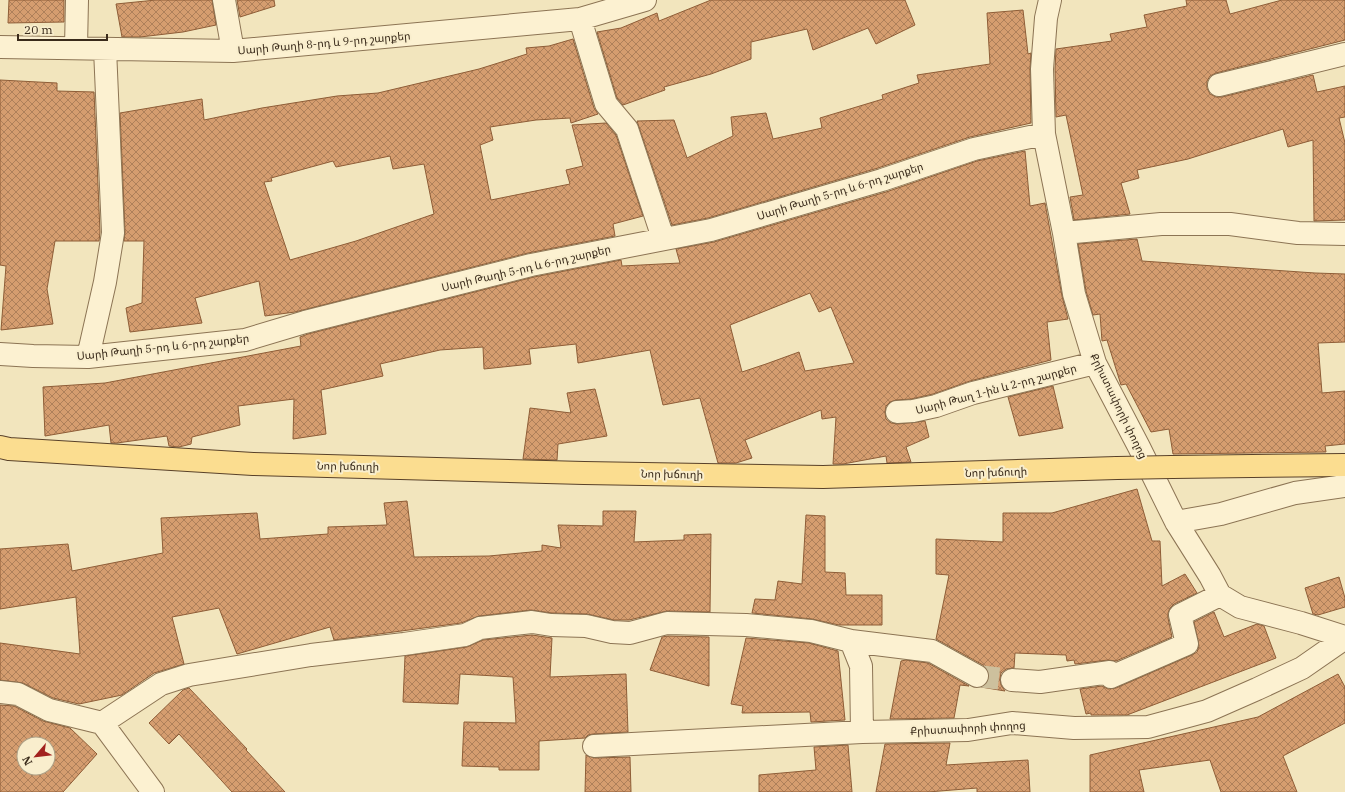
<svg xmlns="http://www.w3.org/2000/svg" width="1345" height="792" viewBox="0 0 1345 792" font-family="'IBM Plex Serif','Noto Sans Armenian',serif">
<style>
.building{fill:url(#building-cross-hatch);stroke:#8e5d37;fill-rule:evenodd}
.lines{fill:none;stroke-linecap:round;stroke-linejoin:round}
.minor-tunnel{stroke:#cdc09d;stroke-width:22;stroke-dasharray:22 11;stroke-linecap:butt}
.minor-casing{stroke:#8c7454;stroke-width:24}
.major-casing{stroke:#594129;stroke-width:24}
.minor{stroke:#fcf1d1;stroke-width:22}
.major{stroke:#fbdd90;stroke-width:22}
.major-bridge-casing{stroke:#594129;stroke-width:24;stroke-linecap:butt}
.major-bridge{stroke:#fbdd90;stroke-width:22}
.labels{text-anchor:middle;stroke-width:4;stroke-linejoin:round;paint-order:stroke}
.street-label{font-size:11px;fill:#3a2b1b;stroke:#f9eecd}
</style>
<defs>
<pattern id="building-cross-hatch" width="8" height="8" patternUnits="userSpaceOnUse"><rect width="8" height="8" fill="#d59d6f"/><path d="M0 0l8 8M0 8l8-8" fill="none" stroke="#ae805a"/></pattern>
</defs>
<rect width="100%" height="100%" fill="#f2e5bd"/>
<path class="building" d="M 9,0 L 64,0 L 64,22 L 8,23 Z
M 156,0 L 212,0 L 216,25 L 183,32 L 140,37 L 122,37 L 116,4 Z
M 237,0 L 274,0 L 275,6 L 240,17 Z
M 711,0 L 905,0 L 915,25 L 876,44 L 868,28 L 813,50 L 807,29 L 751,42 L 751,59 L 711,74 L 664,87 L 665,90 L 623,105 L 617,98 L 597,32 L 621,28 L 657,13 L 659,21 Z
M 1186,0 L 1226,0 L 1230,14 L 1282,0 L 1345,0 L 1345,40 L 1216,73 L 1210,76 L 1207,81 L 1207,88 L 1210,94 L 1216,97 L 1222,97 L 1313,75 L 1317,92 L 1345,86 L 1345,117 L 1339,118 L 1345,143 L 1345,220 L 1314,221 L 1313,140 L 1288,147 L 1283,129 L 1188,159 L 1137,170 L 1139,178 L 1121,183 L 1130,214 L 1074,220 L 1070,197 L 1083,195 L 1066,115 L 1056,117 L 1055,69 L 1056,49 L 1112,41 L 1110,34 L 1147,27 L 1144,15 L 1187,6 Z
M 1023,10 L 1028,54 L 1031,53 L 1030,69 L 1031,123 L 970,137 L 878,168 L 708,218 L 672,225 L 637,121 L 674,120 L 687,158 L 733,136 L 731,117 L 766,113 L 773,139 L 822,128 L 820,118 L 883,99 L 882,95 L 919,83 L 917,75 L 990,64 L 987,13 Z
M 573,39 L 594,108 L 598,114 L 571,123 L 570,118 L 536,120 L 490,127 L 493,140 L 480,145 L 491,200 L 570,184 L 566,170 L 583,166 L 572,125 L 606,123 L 616,135 L 643,216 L 613,224 L 615,236 L 528,253 L 295,312 L 265,316 L 259,281 L 195,298 L 202,323 L 130,332 L 126,308 L 142,303 L 144,241 L 124,241 L 125,232 L 120,113 L 202,99 L 204,120 L 262,108 L 337,96 L 378,93 L 479,69 L 527,54 L 526,48 L 549,46 ZM 390,156 L 393,169 L 424,164 L 434,214 L 356,241 L 290,260 L 264,182 L 272,181 L 271,178 L 333,161 L 336,167 Z
M 0,80 L 57,83 L 57,91 L 94,92 L 100,232 L 99,241 L 55,241 L 47,289 L 53,324 L 1,330 L 6,266 L 0,265 Z
M 1025,151 L 1030,206 L 1045,203 L 1062,296 L 1068,319 L 1047,322 L 1051,360 L 970,381 L 933,394 L 911,399 L 896,400 L 890,402 L 886,406 L 885,412 L 886,419 L 891,423 L 898,424 L 925,421 L 929,437 L 906,447 L 911,462 L 887,463 L 886,456 L 843,464 L 833,464 L 836,417 L 822,419 L 821,410 L 745,440 L 752,458 L 736,463 L 718,463 L 700,398 L 663,405 L 650,350 L 578,363 L 576,344 L 529,349 L 531,364 L 484,369 L 483,347 L 440,350 L 380,364 L 383,376 L 321,390 L 326,434 L 293,439 L 294,399 L 238,406 L 240,425 L 192,437 L 191,444 L 179,447 L 169,446 L 167,436 L 117,443 L 111,443 L 109,425 L 45,436 L 43,387 L 105,383 L 301,346 L 300,337 L 308,334 L 534,277 L 621,260 L 622,266 L 680,263 L 676,249 L 714,242 L 886,192 L 977,161 ZM 810,293 L 819,312 L 831,307 L 854,363 L 805,371 L 799,352 L 766,364 L 742,372 L 730,325 Z
M 1137,239 L 1142,261 L 1315,273 L 1345,274 L 1345,342 L 1318,343 L 1322,393 L 1345,391 L 1345,444 L 1325,446 L 1326,452 L 1173,454 L 1169,429 L 1151,432 L 1126,384 L 1121,385 L 1107,340 L 1102,341 L 1100,314 L 1093,315 L 1086,291 L 1078,244 Z
M 1053,386 L 1063,428 L 1019,436 L 1008,397 Z
M 595,389 L 607,436 L 558,444 L 557,460 L 523,459 L 530,408 L 571,413 L 567,393 Z
M 1137,489 L 1152,541 L 1160,541 L 1162,586 L 1185,574 L 1197,593 L 1174,604 L 1170,608 L 1168,613 L 1168,618 L 1172,637 L 1116,661 L 1108,660 L 1075,664 L 1074,660 L 1067,661 L 1066,655 L 1015,653 L 1014,668 L 1006,669 L 1001,673 L 1000,679 L 1001,685 L 1005,691 L 981,687 L 988,682 L 989,675 L 987,669 L 983,665 L 936,639 L 949,575 L 936,574 L 936,539 L 1003,542 L 1003,513 L 1052,513 Z
M 407,501 L 414,557 L 489,556 L 542,551 L 542,545 L 561,548 L 558,525 L 603,526 L 603,511 L 636,511 L 634,542 L 684,540 L 684,535 L 711,534 L 710,612 L 667,611 L 629,620 L 614,620 L 587,614 L 552,613 L 531,610 L 479,616 L 461,623 L 334,640 L 330,627 L 237,654 L 219,608 L 172,617 L 184,664 L 154,673 L 122,695 L 79,704 L 53,698 L 23,683 L 0,680 L 0,643 L 80,654 L 76,597 L 0,609 L 0,549 L 68,544 L 72,571 L 163,553 L 161,518 L 257,513 L 260,539 L 328,534 L 328,527 L 387,525 L 384,503 Z
M 806,515 L 825,516 L 825,572 L 845,573 L 846,595 L 882,595 L 882,625 L 839,625 L 812,619 L 752,613 L 755,599 L 775,600 L 778,581 L 802,584 Z
M 1339,577 L 1345,598 L 1345,607 L 1318,615 L 1313,614 L 1305,588 Z
M 1214,612 L 1224,637 L 1257,624 L 1264,626 L 1276,658 L 1127,715 L 1091,715 L 1091,713 L 1086,714 L 1080,689 L 1102,686 L 1108,689 L 1116,688 L 1192,655 L 1197,652 L 1199,646 L 1194,622 Z
M 532,635 L 552,638 L 550,677 L 626,674 L 628,732 L 593,734 L 588,735 L 585,738 L 539,741 L 539,770 L 499,770 L 499,767 L 462,766 L 464,722 L 516,723 L 513,677 L 460,674 L 458,704 L 403,702 L 405,656 L 467,647 L 483,640 Z
M 668,636 L 709,637 L 709,686 L 650,670 L 662,637 Z
M 746,638 L 809,643 L 838,651 L 845,720 L 811,722 L 810,712 L 742,713 L 743,706 L 731,704 Z
M 906,660 L 928,663 L 969,686 L 960,685 L 954,718 L 890,719 L 901,661 Z
M 1338,674 L 1345,687 L 1345,723 L 1283,756 L 1297,792 L 1221,792 L 1210,760 L 1139,770 L 1144,792 L 1090,792 L 1090,755 L 1258,717 Z
M 189,688 L 247,749 L 246,750 L 285,792 L 232,792 L 179,734 L 169,744 L 149,723 L 183,690 Z
M 0,705 L 14,706 L 43,721 L 70,728 L 97,754 L 63,792 L 0,792 ZM 24,744 L 48,744 L 48,768 L 24,768 Z
M 950,743 L 946,765 L 1028,760 L 1030,792 L 977,792 L 977,788 L 928,792 L 876,792 L 885,744 Z
M 848,745 L 852,792 L 759,792 L 759,775 L 816,770 L 814,747 Z
M 586,755 L 595,758 L 630,757 L 631,792 L 585,792 Z"/>
<g class="lines">
<path class="minor-tunnel" d="M 977,676 L 1012,680"/>
<defs>
<path id="minor" d="M 224,0 L 233,51
M 1050,0 L 1046,18 L 1042,69 L 1044,134 L 1064,233 L 1074,294 L 1095,363 L 1139,447 L 1176,522 L 1210,576 L 1220,595 L 1240,607 L 1301,623 L 1345,637
M 580,19 L 606,104 L 627,129 L 663,238
M 0,47 L 233,51 L 580,19 L 645,0
M 76,47 L 77,0
M 1219,85 L 1345,54
M 1064,233 L 1161,224 L 1230,224 L 1298,233 L 1345,234
M 0,354 L 33,356 L 88,357 L 245,340 L 305,322 L 531,265 L 711,230 L 882,180 L 974,149 L 1044,134
M 88,357 L 105,282 L 113,233 L 105,49
M 897,412 L 913,411 L 936,406 L 973,393 L 1095,363
M 1176,522 L 1221,514 L 1295,493 L 1345,486
M 851,641 L 932,651 L 977,676
M 1012,680 L 1040,682 L 1110,672 L 1111,677 L 1187,644 L 1180,615 L 1220,595
M 0,692 L 18,694 L 49,710 L 102,723 L 153,792
M 102,723 L 161,684 L 189,675 L 311,655 L 404,644 L 465,635 L 480,628 L 532,622 L 551,625 L 586,626 L 612,632 L 630,633 L 667,623 L 746,625 L 811,631 L 851,641 L 861,666 L 862,732
M 594,746 L 862,732 L 968,730 L 1012,723 L 1074,728 L 1148,727 L 1207,711 L 1257,689 L 1302,668 L 1345,638"/>
<path id="major" d="M 0,447 L 9,449 L 253,464 L 584,473 L 823,477 L 1117,468
M 1172,467 L 1345,465"/>
</defs>
<use href="#minor" class="minor-casing"/>
<use href="#major" class="major-casing"/>
<use href="#minor" class="minor"/>
<use href="#major" class="major"/>
<defs>
<path id="major-bridge" d="M 1117,468 L 1172,467"/>
</defs>
<use href="#major-bridge" class="major-bridge-casing"/>
<use href="#major-bridge" class="major-bridge"/>
</g>
<g class="labels">
<g class="street-label">
<text transform="translate(324 43) rotate(-5)" y="4">Սարի Թաղի 8-րդ և 9-րդ շարքեր</text>
<text transform="translate(840 191) rotate(-17)" y="4">Սարի Թաղի 5-րդ և 6-րդ շարքեր</text>
<text transform="translate(526 268) rotate(-13)" y="4">Սարի Թաղի 5-րդ և 6-րդ շարքեր</text>
<text transform="translate(163 347) rotate(-6)" y="4">Սարի Թաղի 5-րդ և 6-րդ շարքեր</text>
<text transform="translate(996 389) rotate(-15)" y="4">Սարի Թաղ 1-ին և 2-րդ շարքեր</text>
<text transform="translate(1119 406) rotate(64)" y="4">Քրիստափորի փողոց</text>
<text transform="translate(348 466) rotate(1)" y="4">Նոր խճուղի</text>
<text transform="translate(996 472) rotate(-2)" y="4">Նոր խճուղի</text>
<text transform="translate(672 474) rotate(1)" y="4">Նոր խճուղի</text>
<text transform="translate(968 728) rotate(-3)" y="4">Քրիստափորի փողոց</text>
</g>
</g>
<g transform="translate(36 756) rotate(242)"><circle r="19" fill="#f9eecd" stroke="#ada086"/>
<path d="M0-3L7 15L0 10L-7 15Z" fill="#a2221e"/>
<text y="-6" font-size="11" font-weight="bold" text-anchor="middle" fill="#3a2b1b">N</text>
</g>
<path d="M18 34v6h89v-6" fill="none" stroke="#3a2b1b" stroke-width="2"/>
<text x="24" y="34" font-size="12" fill="#3a2b1b" stroke="#f9eecd" stroke-width="3" paint-order="stroke">20 m</text>
</svg>
